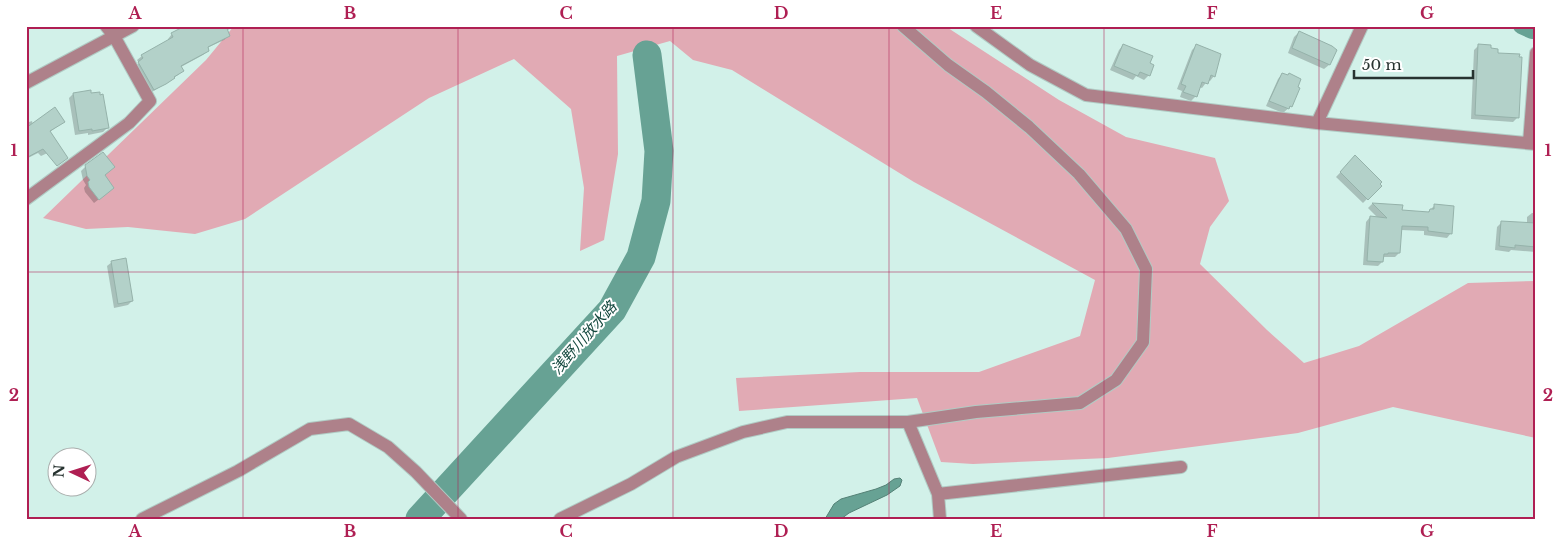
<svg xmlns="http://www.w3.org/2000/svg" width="1562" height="545" viewBox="0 0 1562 545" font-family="'Libre Baskerville','Noto Sans JP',serif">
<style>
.forest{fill:#e1aab4}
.water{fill:#67a294;stroke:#548176}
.shadow{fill:#0003}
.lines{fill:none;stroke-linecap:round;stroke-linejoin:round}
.canal{stroke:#67a294;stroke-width:16}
.river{stroke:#67a294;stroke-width:29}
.building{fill:#b3d1c9;stroke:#95b2aa}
.minor-casing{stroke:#b0cbc4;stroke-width:14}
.minor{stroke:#ae818a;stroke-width:12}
.grid{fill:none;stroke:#af1f53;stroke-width:1;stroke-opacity:0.55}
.labels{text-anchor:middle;stroke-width:4;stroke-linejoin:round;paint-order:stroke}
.water-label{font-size:15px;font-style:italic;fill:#15493f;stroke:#fff}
.neatline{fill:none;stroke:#af1f53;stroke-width:2}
.grid-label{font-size:16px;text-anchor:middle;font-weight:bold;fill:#af1f53}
</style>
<rect width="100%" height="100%" fill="#d2f1e9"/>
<path class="forest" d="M 234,26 L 945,26 L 1059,100 L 1126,137 L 1215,158 L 1229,201 L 1210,227 L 1200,264 L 1267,330 L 1304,363 L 1359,346 L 1468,283 L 1536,281 L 1536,438 L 1393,407 L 1298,433 L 1108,458 L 973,464 L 941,462 L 917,398 L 739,411 L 736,378 L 860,372 L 979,372 L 1080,336 L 1095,280 L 914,182 L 732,70 L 693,60 L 670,41 L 617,56 L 618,154 L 604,240 L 580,251 L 584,188 L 571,109 L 514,59 L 429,98 L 245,219 L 195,234 L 128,227 L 86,229 L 43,218 L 206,60 Z"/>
<path class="water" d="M 900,478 L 902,480 L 900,486 L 887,495 L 849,513 L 841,519 L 825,519 L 834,504 L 841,499 L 876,489 L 886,485 L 894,479 Z"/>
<path class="shadow" d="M 187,26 L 235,26 L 226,31 L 229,35 L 224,40 L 207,48 L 208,51 L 203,55 L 181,67 L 183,70 L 178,75 L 149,94 L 134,68 L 139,63 L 137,60 L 142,56 L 169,41 L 168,39 L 172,34 Z
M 1299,32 L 1335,50 L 1329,65 L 1324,69 L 1288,53 L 1294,37 Z
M 1123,45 L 1149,64 L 1149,75 L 1144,80 L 1136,76 L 1133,80 L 1110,70 L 1119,50 Z
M 1479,45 L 1497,55 L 1518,117 L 1513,122 L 1471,119 L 1474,50 Z
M 1196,46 L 1214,76 L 1210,81 L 1208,80 L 1202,88 L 1199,87 L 1195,97 L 1191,101 L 1180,97 L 1182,91 L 1177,89 L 1192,50 Z
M 1282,74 L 1291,106 L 1283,113 L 1266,106 L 1278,79 Z
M 73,94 L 108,127 L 103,132 L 88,135 L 88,133 L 75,135 L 69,98 Z
M 26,118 L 29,122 L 32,121 L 33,125 L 63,122 L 50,132 L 54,150 L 41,156 L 38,153 L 26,159 Z
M 1355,157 L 1380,186 L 1363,203 L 1336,177 Z
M 86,166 L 104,175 L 108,192 L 94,203 L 85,192 L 84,188 L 86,185 L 83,180 L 81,171 Z
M 1372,204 L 1401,206 L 1401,211 L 1427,213 L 1435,205 L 1451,233 L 1447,238 L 1424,235 L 1424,231 L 1401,230 L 1399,253 L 1395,257 L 1384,257 L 1382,262 L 1378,266 L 1363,265 L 1366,222 L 1370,217 L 1378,218 L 1368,208 Z
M 1532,213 L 1536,213 L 1536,252 L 1511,250 L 1509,252 L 1495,250 L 1497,227 L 1501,223 L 1527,224 L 1527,217 Z
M 112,262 L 132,301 L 128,305 L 114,308 L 107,266 Z"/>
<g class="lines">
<path class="canal" d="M 1521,26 L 1532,31"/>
<path class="river" d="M 420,519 L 612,310 L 641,257 L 656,201 L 659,151 L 647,55"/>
</g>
<path class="building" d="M 185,26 L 226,26 L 230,36 L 208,47 L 209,51 L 181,66 L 184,71 L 174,77 L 175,78 L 166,84 L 154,90 L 138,62 L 143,58 L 141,55 L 173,37 L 171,33 Z
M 1299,31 L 1332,46 L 1337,50 L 1330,65 L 1292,48 Z
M 1123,44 L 1153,56 L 1150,63 L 1154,65 L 1150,76 L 1140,72 L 1138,76 L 1114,66 Z
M 1196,44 L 1221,54 L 1215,77 L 1211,75 L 1208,84 L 1202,82 L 1197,97 L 1183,92 L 1186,86 L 1181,84 Z
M 1478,44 L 1491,45 L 1491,48 L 1498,49 L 1498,53 L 1520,54 L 1519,57 L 1522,57 L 1519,118 L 1475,115 Z
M 1282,73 L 1288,75 L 1289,73 L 1301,79 L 1298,87 L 1300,88 L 1292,107 L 1290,106 L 1289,109 L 1269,101 Z
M 91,90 L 91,93 L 100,92 L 100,95 L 103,94 L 109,128 L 92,131 L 92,129 L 79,131 L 73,93 Z
M 55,107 L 65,122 L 50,131 L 68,158 L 57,166 L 43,149 L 26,158 L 26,128 Z
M 103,152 L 115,167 L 105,175 L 114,188 L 99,200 L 89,187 L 88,182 L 90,180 L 87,176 L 85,165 Z
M 1355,155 L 1382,182 L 1380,184 L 1382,186 L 1368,200 L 1340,172 Z
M 1372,203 L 1403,205 L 1402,210 L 1429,212 L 1430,209 L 1434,209 L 1434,204 L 1454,206 L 1452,234 L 1428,231 L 1428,227 L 1402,226 L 1400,253 L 1388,253 L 1388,254 L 1384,254 L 1383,262 L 1367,261 L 1370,216 L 1387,218 Z
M 1501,221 L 1536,223 L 1536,247 L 1515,245 L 1515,248 L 1499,246 Z
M 126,258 L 133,301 L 118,304 L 111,261 Z"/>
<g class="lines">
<defs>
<path id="minor" d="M 976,26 L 1030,65 L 1086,95 L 1317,123 L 1536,144
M 26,83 L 133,26
M 1317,123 L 1362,26
M 1529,143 L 1536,53
M 26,199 L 129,123 L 150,101 L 114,36 L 106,26
M 908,422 L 938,494 L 940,519
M 938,494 L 1181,467
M 142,519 L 238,471 L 310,429 L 349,424 L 388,447 L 416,472 L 461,519
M 560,519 L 631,484 L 676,457 L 743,432 L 787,422 L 908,422 L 976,412 L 1080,403 L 1116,380 L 1143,342 L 1146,269 L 1126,229 L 1079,174 L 1029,127 L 986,92 L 948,65 L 903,26"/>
</defs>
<use href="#minor" class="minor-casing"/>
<use href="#minor" class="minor"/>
</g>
<path class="grid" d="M 243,26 L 243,519M 458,26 L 458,519M 673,26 L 673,519M 889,26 L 889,519M 1104,26 L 1104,519M 1319,26 L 1319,519M 26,272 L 1536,272"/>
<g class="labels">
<g class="water-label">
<text transform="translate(584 338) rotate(-49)" y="5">浅野川放水路</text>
</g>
</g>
<rect width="1562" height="545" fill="none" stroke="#ffffff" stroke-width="55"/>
<g transform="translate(72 472) rotate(274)"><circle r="24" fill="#ffffff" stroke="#a9adac"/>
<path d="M0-4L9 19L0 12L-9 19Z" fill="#af1f53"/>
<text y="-8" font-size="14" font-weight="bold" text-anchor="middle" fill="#273330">N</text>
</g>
<path d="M1354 70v8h119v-8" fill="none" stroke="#273330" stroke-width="2.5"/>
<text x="1362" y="70" font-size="15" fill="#273330" stroke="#ffffff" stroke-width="4" paint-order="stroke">50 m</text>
<rect x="28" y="28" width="1506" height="490" class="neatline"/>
<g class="grid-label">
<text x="135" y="19">A</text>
<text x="350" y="19">B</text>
<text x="566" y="19">C</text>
<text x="781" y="19">D</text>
<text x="996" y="19">E</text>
<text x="1212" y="19">F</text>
<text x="1427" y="19">G</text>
<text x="14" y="156">1</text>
<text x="1548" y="156">1</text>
<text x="14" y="401">2</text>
<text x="1548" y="401">2</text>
<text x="135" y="537">A</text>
<text x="350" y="537">B</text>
<text x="566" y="537">C</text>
<text x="781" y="537">D</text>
<text x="996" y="537">E</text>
<text x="1212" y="537">F</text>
<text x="1427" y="537">G</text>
</g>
</svg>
